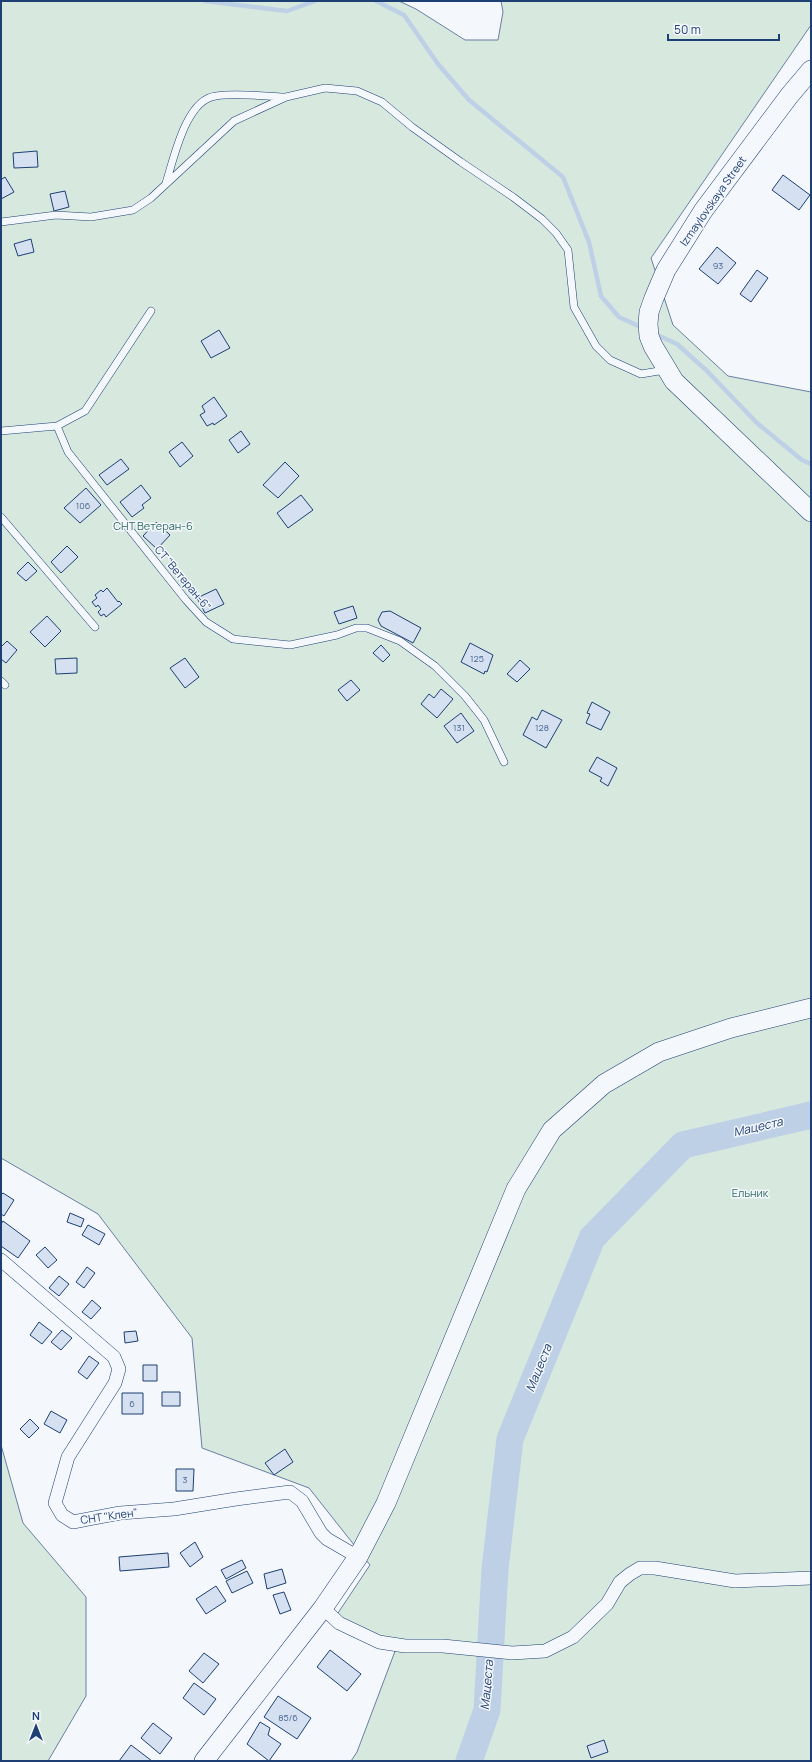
<svg xmlns="http://www.w3.org/2000/svg" width="812" height="1762" viewBox="0 0 812 1762" font-family="Manrope,sans-serif">
<style>
.green{fill:#d7e8df;stroke:#687fa3}
.lines{fill:none;stroke-linecap:round;stroke-linejoin:round}
.stream{stroke:#bed0e5;stroke-width:4.5}
.river{stroke:#bed0e5;stroke-width:27}
.building{fill:#d5e0f0;stroke:#1d3f73}
.lane-casing{stroke:#1d3f73;stroke-width:8}
.street-casing{stroke:#1d3f73;stroke-width:14}
.secondary-casing{stroke:#1d3f73;stroke-width:20}
.lane{stroke:#f4f7fb;stroke-width:7}
.street{stroke:#f4f7fb;stroke-width:13}
.secondary{stroke:#f4f7fb;stroke-width:19}
.labels{text-anchor:middle;stroke-width:3;stroke-linejoin:round;paint-order:stroke}
.number-label{font-size:9px;fill:#4b6792}
.street-label{font-size:11px;fill:#1d3f73;stroke:#f4f7fb}
.park-label{font-size:11px;fill:#2c6c60;stroke:#f4f7fb}
.water-label{font-size:12px;font-style:italic;fill:#1d3f73;stroke:#f4f7fb}
</style>
<rect width="100%" height="100%" fill="#f4f7fb"/>
<path class="green" d="M 1,1 L 399,1 L 416,9 L 465,40 L 498,40 L 503,12 L 501,1 L 811,1 L 811,25 L 651,258 L 673,325 L 728,376 L 811,392 L 811,1761 L 351,1761 L 357,1752 L 397,1646 L 336,1616 L 370,1565 L 309,1488 L 202,1448 L 192,1338 L 98,1214 L 1,1158 Z
M 1,1445 L 23,1523 L 86,1597 L 86,1696 L 48,1761 L 1,1761 Z"/>
<g class="lines">
<path class="stream" d="M 205,1 L 287,11 L 315,1
M 376,1 L 404,15 L 438,64 L 469,100 L 563,177 L 589,242 L 601,296 L 619,317 L 643,328
M 655,334 L 677,344 L 706,370 L 757,423 L 802,460 L 811,464"/>
<path class="river" d="M 469,1761 L 487,1710 L 495,1569 L 510,1439 L 592,1238 L 683,1145 L 811,1115"/>
</g>
<path class="building" d="M 37,151 L 38,167 L 14,168 L 13,153 Z
M 783,175 L 810,195 L 799,210 L 772,190 Z
M 1,177 L 2,179 L 5,177 L 14,192 L 1,199 Z
M 65,191 L 69,207 L 54,211 L 50,194 Z
M 31,239 L 34,252 L 18,256 L 14,244 Z
M 717,247 L 736,263 L 718,284 L 699,269 Z
M 757,270 L 768,278 L 751,302 L 740,294 Z
M 219,330 L 230,348 L 211,358 L 201,341 Z
M 214,397 L 227,416 L 214,425 L 213,423 L 207,426 L 200,415 L 205,412 L 202,406 Z
M 241,431 L 250,444 L 238,453 L 229,440 Z
M 182,442 L 193,456 L 180,467 L 169,452 Z
M 121,459 L 129,469 L 107,485 L 99,475 Z
M 285,462 L 299,476 L 278,498 L 263,485 Z
M 141,485 L 151,498 L 142,505 L 144,508 L 132,517 L 120,502 Z
M 86,488 L 101,505 L 80,523 L 64,508 Z
M 301,495 L 313,510 L 288,528 L 277,513 Z
M 156,522 L 170,535 L 157,549 L 143,536 Z
M 67,546 L 78,557 L 61,573 L 51,562 Z
M 28,562 L 37,571 L 26,581 L 17,573 Z
M 107,588 L 118,602 L 119,601 L 122,604 L 106,617 L 104,614 L 101,616 L 98,612 L 101,609 L 98,605 L 96,607 L 92,602 L 97,598 L 95,595 L 101,590 L 103,592 Z
M 216,589 L 224,604 L 205,613 L 197,598 Z
M 353,606 L 357,618 L 339,624 L 334,612 Z
M 390,611 L 421,628 L 413,643 L 381,626 L 378,620 L 382,612 Z
M 47,616 L 61,631 L 45,647 L 30,632 Z
M 7,641 L 17,650 L 6,663 L 1,659 L 1,647 Z
M 470,643 L 493,655 L 487,672 L 485,671 L 484,674 L 461,662 Z
M 381,645 L 390,655 L 383,662 L 373,653 Z
M 77,658 L 77,673 L 56,674 L 55,659 Z
M 185,658 L 199,677 L 185,688 L 170,668 Z
M 520,660 L 530,669 L 517,682 L 507,674 Z
M 351,680 L 360,690 L 347,701 L 338,690 Z
M 441,689 L 453,699 L 437,718 L 421,704 L 429,694 L 434,698 Z
M 592,702 L 610,712 L 601,730 L 586,723 L 590,714 L 587,713 Z
M 542,710 L 562,720 L 546,748 L 523,735 L 532,717 L 537,720 Z
M 461,713 L 474,731 L 457,743 L 444,726 Z
M 597,757 L 617,768 L 608,786 L 600,781 L 602,778 L 589,771 Z
M 3,1193 L 14,1200 L 4,1216 L 1,1214 L 1,1195 Z
M 70,1213 L 84,1219 L 81,1227 L 67,1222 Z
M 3,1221 L 30,1241 L 18,1258 L 1,1246 L 1,1224 Z
M 88,1225 L 105,1234 L 99,1245 L 82,1235 Z
M 45,1247 L 57,1260 L 48,1268 L 36,1255 Z
M 87,1267 L 95,1273 L 84,1288 L 76,1282 Z
M 59,1276 L 69,1284 L 59,1296 L 49,1288 Z
M 92,1300 L 101,1308 L 91,1319 L 82,1312 Z
M 39,1322 L 52,1332 L 42,1344 L 30,1335 Z
M 62,1330 L 72,1338 L 61,1350 L 51,1342 Z
M 136,1331 L 138,1341 L 125,1343 L 124,1332 Z
M 89,1356 L 99,1363 L 87,1379 L 78,1372 Z
M 143,1365 L 157,1365 L 157,1381 L 143,1381 Z
M 162,1392 L 180,1392 L 180,1406 L 162,1406 Z
M 122,1393 L 143,1393 L 143,1414 L 122,1414 Z
M 51,1411 L 67,1420 L 60,1433 L 44,1424 Z
M 30,1419 L 39,1428 L 29,1438 L 20,1429 Z
M 285,1449 L 293,1462 L 274,1475 L 265,1463 Z
M 176,1469 L 194,1469 L 193,1491 L 176,1491 Z
M 195,1542 L 203,1557 L 190,1567 L 180,1553 Z
M 168,1553 L 169,1567 L 120,1571 L 119,1557 Z
M 242,1560 L 246,1568 L 226,1579 L 221,1570 Z
M 282,1569 L 286,1583 L 267,1589 L 264,1574 Z
M 247,1571 L 253,1583 L 232,1593 L 226,1581 Z
M 216,1586 L 226,1601 L 206,1614 L 196,1599 Z
M 284,1592 L 291,1610 L 280,1614 L 273,1595 Z
M 330,1650 L 361,1674 L 347,1691 L 317,1667 Z
M 204,1653 L 219,1664 L 203,1683 L 189,1671 Z
M 194,1683 L 216,1699 L 204,1715 L 183,1698 Z
M 278,1696 L 311,1718 L 297,1739 L 264,1717 Z
M 260,1722 L 270,1728 L 268,1735 L 281,1744 L 269,1761 L 247,1744 Z
M 153,1723 L 172,1738 L 160,1754 L 141,1738 Z
M 604,1740 L 608,1752 L 591,1758 L 587,1746 Z
M 131,1745 L 152,1761 L 119,1761 Z"/>
<g class="lines">
<defs>
<path id="lane" d="M 166,183 C 174,158 186,99 216,96 C 236,93 264,96 284,97
M 1,222 L 56,215 L 91,217 L 133,210 L 151,198 L 234,121 L 286,97 L 325,88 L 357,91 L 382,102 L 412,127 L 461,162 L 513,197 L 542,219 L 556,233 L 568,250 L 574,307 L 596,346 L 610,360 L 641,374 L 665,370
M 57,426 L 68,452 L 186,600 L 206,622 L 233,639 L 290,645 L 337,635 L 356,628 L 367,628 L 400,641 L 435,666 L 465,696 L 484,720 L 504,762
M 1,431 L 57,426 L 85,411 L 151,311
M 1,517 L 95,627
M 1,681 L 5,685"/>
<path id="street" d="M 1,1260 L 114,1357 L 119,1369 L 115,1383 L 68,1457 L 55,1503 L 62,1515 L 73,1522 L 120,1513 L 174,1509 L 236,1499 L 290,1492 L 302,1501 L 321,1533 L 327,1539 L 358,1557
M 323,1608 L 339,1623 L 379,1642 L 405,1646 L 443,1646 L 512,1653 L 545,1651 L 573,1637 L 607,1604 L 620,1582 L 630,1574 L 640,1568 L 655,1568 L 735,1581 L 811,1578"/>
<path id="secondary" d="M 811,70 L 789,96 L 703,211 L 666,270 L 654,298 L 649,312 L 648,324 L 649,336 L 653,346 L 674,381 L 811,512
M 204,1761 L 323,1608 L 358,1557 L 386,1503 L 516,1189 L 552,1130 L 604,1084 L 659,1052 L 731,1028 L 811,1008"/>
</defs>
<use href="#lane" class="lane-casing"/>
<use href="#street" class="street-casing"/>
<use href="#secondary" class="secondary-casing"/>
<use href="#lane" class="lane"/>
<use href="#street" class="street"/>
<use href="#secondary" class="secondary"/>
</g>
<g class="labels">
<g class="number-label">
<text x="718" y="269">93</text>
<text x="83" y="509">106</text>
<text x="477" y="662">125</text>
<text x="459" y="731">131</text>
<text x="542" y="731">128</text>
<text x="132" y="1407">6</text>
<text x="185" y="1483">3</text>
<text x="288" y="1721">85/6</text>
</g>
<g class="street-label">
<text transform="translate(713 201) rotate(-55)" y="4">Izmaylovskaya Street</text>
<text transform="translate(183 578) rotate(50)" y="4">СТ "Ветеран-6"</text>
<text transform="translate(109 1516) rotate(-8)" y="4">СНТ "Клен"</text>
</g>
<g class="park-label">
<text x="153" y="530">СНТ Ветеран-6</text>
<text x="750" y="1197">Ельник</text>
</g>
<g class="water-label">
<text transform="translate(758 1127) rotate(-13)" y="4">Мацеста</text>
<text transform="translate(539 1368) rotate(-68)" y="4">Мацеста</text>
<text transform="translate(487 1685) rotate(-85)" y="4">Мацеста</text>
</g>
</g>
<rect width="812" height="1762" fill="none" stroke="#1d3f73" stroke-width="4"/>
<g transform="translate(36 1726)" stroke="#f4f7fb" stroke-width="3" paint-order="stroke">
<path d="M0-3L7 15L0 10L-7 15Z" fill="#1d3f73"/>
<text y="-6" font-size="11" font-weight="bold" text-anchor="middle" fill="#1d3f73">N</text>
</g>
<path d="M668 34v6h111v-6" fill="none" stroke="#1d3f73" stroke-width="2"/>
<text x="674" y="34" font-size="12" fill="#1d3f73" stroke="#f4f7fb" stroke-width="3" paint-order="stroke">50 m</text>
</svg>
